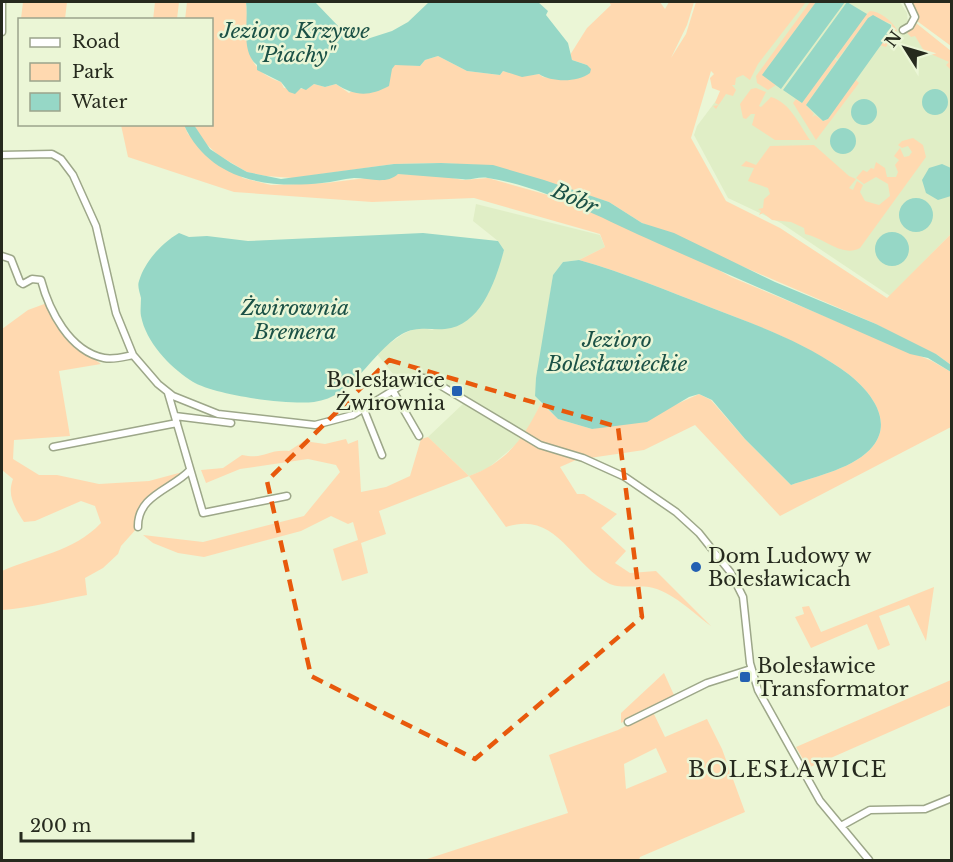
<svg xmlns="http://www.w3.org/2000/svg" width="953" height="862" viewBox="0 0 953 862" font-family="'Libre Baskerville',serif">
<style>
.built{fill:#e0eec6}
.green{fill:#ffd9b0;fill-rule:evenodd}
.water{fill:#96d7c6}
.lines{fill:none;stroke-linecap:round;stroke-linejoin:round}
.minor-casing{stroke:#9da789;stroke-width:9}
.minor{stroke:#fff;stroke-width:6}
.marked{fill:none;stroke:#e8590c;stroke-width:4.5;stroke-dasharray:12 8;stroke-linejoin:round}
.poi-dot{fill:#2360b2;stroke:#ebf6d6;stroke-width:2}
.labels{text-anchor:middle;stroke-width:5;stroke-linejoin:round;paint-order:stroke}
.poi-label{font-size:20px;fill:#262a1e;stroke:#ebf6d6;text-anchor:start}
.water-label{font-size:21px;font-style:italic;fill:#1b5146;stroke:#ebf6d6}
.quarter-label{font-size:22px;letter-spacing:1.5px;fill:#262a1e;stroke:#ebf6d6}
</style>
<rect width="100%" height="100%" fill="#ebf6d6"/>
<path class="built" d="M 790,2 L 900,2 L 907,13 L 908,24 L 951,55 L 951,234 L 890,296 L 781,223 L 728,198 L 694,135 L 697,126 Z
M 476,204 L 600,235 L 605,247 L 579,260 L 563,262 L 553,275 L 535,396 L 541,403 L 525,437 L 487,469 L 469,476 L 428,437 L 465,402 L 424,378 L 402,385 L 376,353 L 403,334 L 418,327 L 432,330 L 476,312 L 488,294 L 504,250 L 498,241 L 473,221 Z"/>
<path class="green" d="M 23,2 L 67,2 L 65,19 L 21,19 Z
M 155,2 L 179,2 L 177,19 L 153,20 Z
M 187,2 L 246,2 C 250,36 239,69 281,82 L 284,88 L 307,89 L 314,84 L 325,87 L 336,84 L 349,93 L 395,64 L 420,66 L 425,60 L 438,56 L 467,71 L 500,75 L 503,71 L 522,76 L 539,74 L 543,77 L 566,80 L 587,65 L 572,60 L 570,55 L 587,28 L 611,5 L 609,2 L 660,2 L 665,9 L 669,2 L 694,2 L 687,25 L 671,58 L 686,34 L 696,2 L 806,2 L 758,64 L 750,80 L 743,75 L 736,78 L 735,85 L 732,85 L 736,90 L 733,96 L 726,94 L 716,109 L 713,106 L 719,105 L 715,103 L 720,91 L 712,88 L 710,78 L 714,74 L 711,71 L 691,138 L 726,201 L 780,228 L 887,298 L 951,234 L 951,365 L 936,354 L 916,347 L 876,324 L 642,223 L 609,202 L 493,166 L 441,163 L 394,164 L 293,178 L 266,176 L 247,172 L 218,155 L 203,141 L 194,125 L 212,124 L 212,20 L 185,20 Z
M 810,2 L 816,2 L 763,74 L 776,85 L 768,90 L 757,83 L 756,76 Z
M 910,2 L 951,2 L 951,46 L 917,21 L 917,15 Z
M 870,11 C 880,11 892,21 897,30 L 886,47 L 879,45 L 891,31 L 892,24 L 870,16 L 838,59 L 835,57 L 851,28 Z
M 916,23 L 951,51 L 951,70 L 946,65 L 949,62 L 924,51 L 915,36 L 911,37 L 907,33 Z
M 834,58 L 837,61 L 806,105 L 814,114 L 812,117 L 815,115 L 823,121 L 827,120 L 855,79 L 859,83 L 816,140 L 793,103 L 796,99 L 802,103 Z
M 756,88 L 766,92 L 759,106 L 761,107 L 771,97 C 791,103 799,125 810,140 L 775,140 L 752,125 L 755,114 L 751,114 L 746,119 L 743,118 L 740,104 L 751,89 Z
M 121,125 L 184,125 L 188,134 L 243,178 L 271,185 L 326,183 L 398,174 L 437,175 L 463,180 L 488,178 L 555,197 L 596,213 L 701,260 L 731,277 L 932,361 L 951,372 L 951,427 L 780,516 L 695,425 L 644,450 L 576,460 L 560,467 L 577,494 L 584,494 L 617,514 L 601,528 L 626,551 L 615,563 L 630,573 L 656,571 L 711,626 C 693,613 672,591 649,587 C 637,585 618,589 608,583 C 571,563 556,510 506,527 L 469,476 L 379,511 L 386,534 L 361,543 L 368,573 L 342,581 L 333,549 L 358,540 L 353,522 L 348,524 L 331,516 L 301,531 L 204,557 L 178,553 L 153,543 L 143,535 L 203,542 L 304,516 L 340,472 L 336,465 L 308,459 L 240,469 L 206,483 L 201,470 L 223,468 L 242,455 C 265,460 266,449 289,451 L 304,441 L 325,444 L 346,439 L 348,444 L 358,440 L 361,492 L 386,487 L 410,476 L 421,439 L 428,437 L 469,476 C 507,462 524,438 541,403 L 558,419 L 592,429 L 677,404 L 699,394 L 711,400 L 745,439 L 791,485 C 816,476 856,468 873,446 C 896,417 864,384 840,368 C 801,342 756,325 712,308 C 668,291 625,273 579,260 L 605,247 L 600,234 L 474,198 L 372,202 L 234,192 L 128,157 Z
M 913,138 L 923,145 L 926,157 L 860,248 C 842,258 823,237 805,234 L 804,228 L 791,222 L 772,220 L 763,213 L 759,215 L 761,211 L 758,209 L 763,208 L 764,199 L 770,194 L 768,188 L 748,181 L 754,168 L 741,166 L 746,161 L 756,165 L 770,146 L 814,145 L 849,176 L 856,179 L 849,188 L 853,190 L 857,181 L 863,185 L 860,192 L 865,201 L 879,205 L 890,196 L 888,184 L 876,177 L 864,184 L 856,178 L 863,170 L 867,172 L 871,168 L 874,169 L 876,162 L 885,168 L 887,177 L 896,177 L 898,172 L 895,165 L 899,160 L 894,156 L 900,148 L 904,157 L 909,156 L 912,152 L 908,146 L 902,148 L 898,145 L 902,141 Z
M 47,303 C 58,326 81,350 101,364 L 59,371 L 70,436 L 14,440 L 13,459 L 39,475 L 57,475 L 99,484 L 149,481 L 190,470 L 147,501 L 138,527 L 121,546 L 118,554 L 103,568 L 85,578 L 87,595 C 58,600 31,608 2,610 L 2,571 C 36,556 73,552 101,523 L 95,506 L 81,501 L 35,521 L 24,522 C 14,507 7,495 13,479 L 2,470 L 2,329 L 28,310 Z
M 934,587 L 926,641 L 909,605 L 879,616 L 890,645 L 878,650 L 867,624 L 811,648 L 795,617 L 804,614 L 802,607 L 809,606 L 821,632 Z
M 664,673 L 674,695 L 621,723 L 621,713 Z
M 951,680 L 951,705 L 808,768 L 796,747 Z
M 653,712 L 665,737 L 707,719 L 722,749 L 745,812 L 640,857 L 639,860 L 424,860 L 568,813 L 549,755 L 618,730 ZM 656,748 L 667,772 L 626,789 L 624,764 Z"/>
<path class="water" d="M 246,2 L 315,2 L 339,27 L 367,39 L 392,31 L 408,22 L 429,2 L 538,2 L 548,11 L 546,15 L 568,43 L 572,60 L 587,65 L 591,69 L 590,73 C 577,83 551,82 539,74 L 522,77 L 503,71 L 500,75 L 467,71 L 438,56 L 425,60 L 420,66 L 395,65 L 392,69 L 389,86 C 369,97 354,96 336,84 L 325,87 L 314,84 L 306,90 L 301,88 L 295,94 L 289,92 L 281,82 L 257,70 L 257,65 C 240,51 249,22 246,2 Z
M 816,2 L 845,2 L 781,89 L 762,75 Z
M 847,2 L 867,14 L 802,103 L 783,90 Z
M 873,15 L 891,25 L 891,31 L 828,119 L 823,121 L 806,105 L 868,18 Z
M922 102a13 13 0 1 1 26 0a13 13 0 1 1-26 0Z
M851 112a13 13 0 1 1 26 0a13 13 0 1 1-26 0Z
M 184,125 L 194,125 L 210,149 L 231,163 L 247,172 L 281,179 L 394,164 L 441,163 L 493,165 L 544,180 L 609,202 L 642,223 L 674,233 L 775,282 L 876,324 L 936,354 L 951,365 L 951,372 L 928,358 L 910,354 C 826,317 741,280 657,243 C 602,219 548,188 488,178 C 479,176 470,181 461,179 C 440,177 419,176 398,174 C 386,185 369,178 354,178 C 343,179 333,182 322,183 C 267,189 209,180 184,125 Z
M830 141a13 13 0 1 1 26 0a13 13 0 1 1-26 0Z
M 942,164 L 951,168 L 951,196 L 938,200 L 926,193 L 922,180 L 929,168 Z
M899 215a17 17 0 1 1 34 0a17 17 0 1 1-34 0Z
M875 249a17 17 0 1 1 34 0a17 17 0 1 1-34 0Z
M 179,233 L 189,237 L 207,236 L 248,241 L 423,233 L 498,241 L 504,250 C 496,280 481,326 445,329 C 429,330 417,326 402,334 C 370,353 354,397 314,402 C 287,405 211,395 190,380 C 169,366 146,342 141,316 C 140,311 141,304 141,298 C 140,293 137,286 139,281 C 145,261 162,243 179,233 Z
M 579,260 C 625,273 668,291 712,308 C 756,325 801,341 840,368 C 864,384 896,417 873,446 C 856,468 816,476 791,485 L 745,439 L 712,400 L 699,394 L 689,397 L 647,422 L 592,429 L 558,419 L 535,396 L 536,378 L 553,275 L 563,262 Z"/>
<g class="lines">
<defs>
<path id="minor" d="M 903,30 L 910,26 L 915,17 L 908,2
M 2,32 L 2,2
M 2,155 L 52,154 L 61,159 L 73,175 L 96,226 L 116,313 L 133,355 L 158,384 L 173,396 L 218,414 L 315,425 L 353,415 L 410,380 L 424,378 L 438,384 L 540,445 L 583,458 L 625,477 L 676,512 L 699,533 L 731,573 L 743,597 L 750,663 L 758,690 L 820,801 L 869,860
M 2,256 L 11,259 L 20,282 L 23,284 L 32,279 L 41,280 C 49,310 69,351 104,358 C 114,360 123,357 133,355
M 393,391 L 419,436
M 168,393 L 203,513 L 287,496
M 364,410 L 382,455
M 175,416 L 231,423
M 53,447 L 177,423
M 138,527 C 137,495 173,489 190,470
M 628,722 L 707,683 L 751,669
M 841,826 L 870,810 L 925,809 L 952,798"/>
</defs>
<use href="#minor" class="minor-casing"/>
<use href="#minor" class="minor"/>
</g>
<path class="marked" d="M 389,360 L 618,427 L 642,617 L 475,759 L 311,676 L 267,481 Z"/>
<g class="poi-dot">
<rect x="451" y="385" width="12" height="12" rx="3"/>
<circle cx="696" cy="567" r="6"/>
<rect x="739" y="671" width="12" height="12" rx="3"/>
</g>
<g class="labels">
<g class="poi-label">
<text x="445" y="387" text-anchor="end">Bolesławice<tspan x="445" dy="23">Żwirownia</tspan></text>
<text x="708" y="563">Dom Ludowy w<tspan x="708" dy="23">Bolesławicach</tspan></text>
<text x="757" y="673">Bolesławice<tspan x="757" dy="23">Transformator</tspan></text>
</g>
<g class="water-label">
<text x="295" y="38">Jezioro Krzywe<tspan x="295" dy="24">"Piachy"</tspan></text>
<text transform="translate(575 199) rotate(24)" y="7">Bóbr</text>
<text x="295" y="315">Żwirownia<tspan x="295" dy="24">Bremera</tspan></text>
<text x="617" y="347">Jezioro<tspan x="617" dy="24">Bolesławieckie</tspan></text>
</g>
<g class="quarter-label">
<text x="788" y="777">BOLESŁAWICE</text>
</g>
</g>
<rect width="953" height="862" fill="none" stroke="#262a1e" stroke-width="6"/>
<rect x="18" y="18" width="195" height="108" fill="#ebf6d6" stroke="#9ca48c" stroke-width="1.5"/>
<rect x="30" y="38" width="30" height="9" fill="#ffffff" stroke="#9ca48c" stroke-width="1.5"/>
<text x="72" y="48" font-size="18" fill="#262a1e">Road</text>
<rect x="30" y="63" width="30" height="18" fill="#ffd9b0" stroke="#9ca48c" stroke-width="1.5"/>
<text x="72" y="78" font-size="18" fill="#262a1e">Park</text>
<rect x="30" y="93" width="30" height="18" fill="#96d7c6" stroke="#9ca48c" stroke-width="1.5"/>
<text x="72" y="108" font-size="18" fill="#262a1e">Water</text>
<g transform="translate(905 48) rotate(307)" stroke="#ebf6d6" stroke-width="4.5" paint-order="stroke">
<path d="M0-4.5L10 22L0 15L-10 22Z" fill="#262a1e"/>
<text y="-9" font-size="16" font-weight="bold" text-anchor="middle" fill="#262a1e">N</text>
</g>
<path d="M21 832v9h172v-9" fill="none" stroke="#262a1e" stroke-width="3"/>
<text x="30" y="832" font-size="18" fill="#262a1e" stroke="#ebf6d6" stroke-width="4.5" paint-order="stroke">200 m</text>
</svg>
